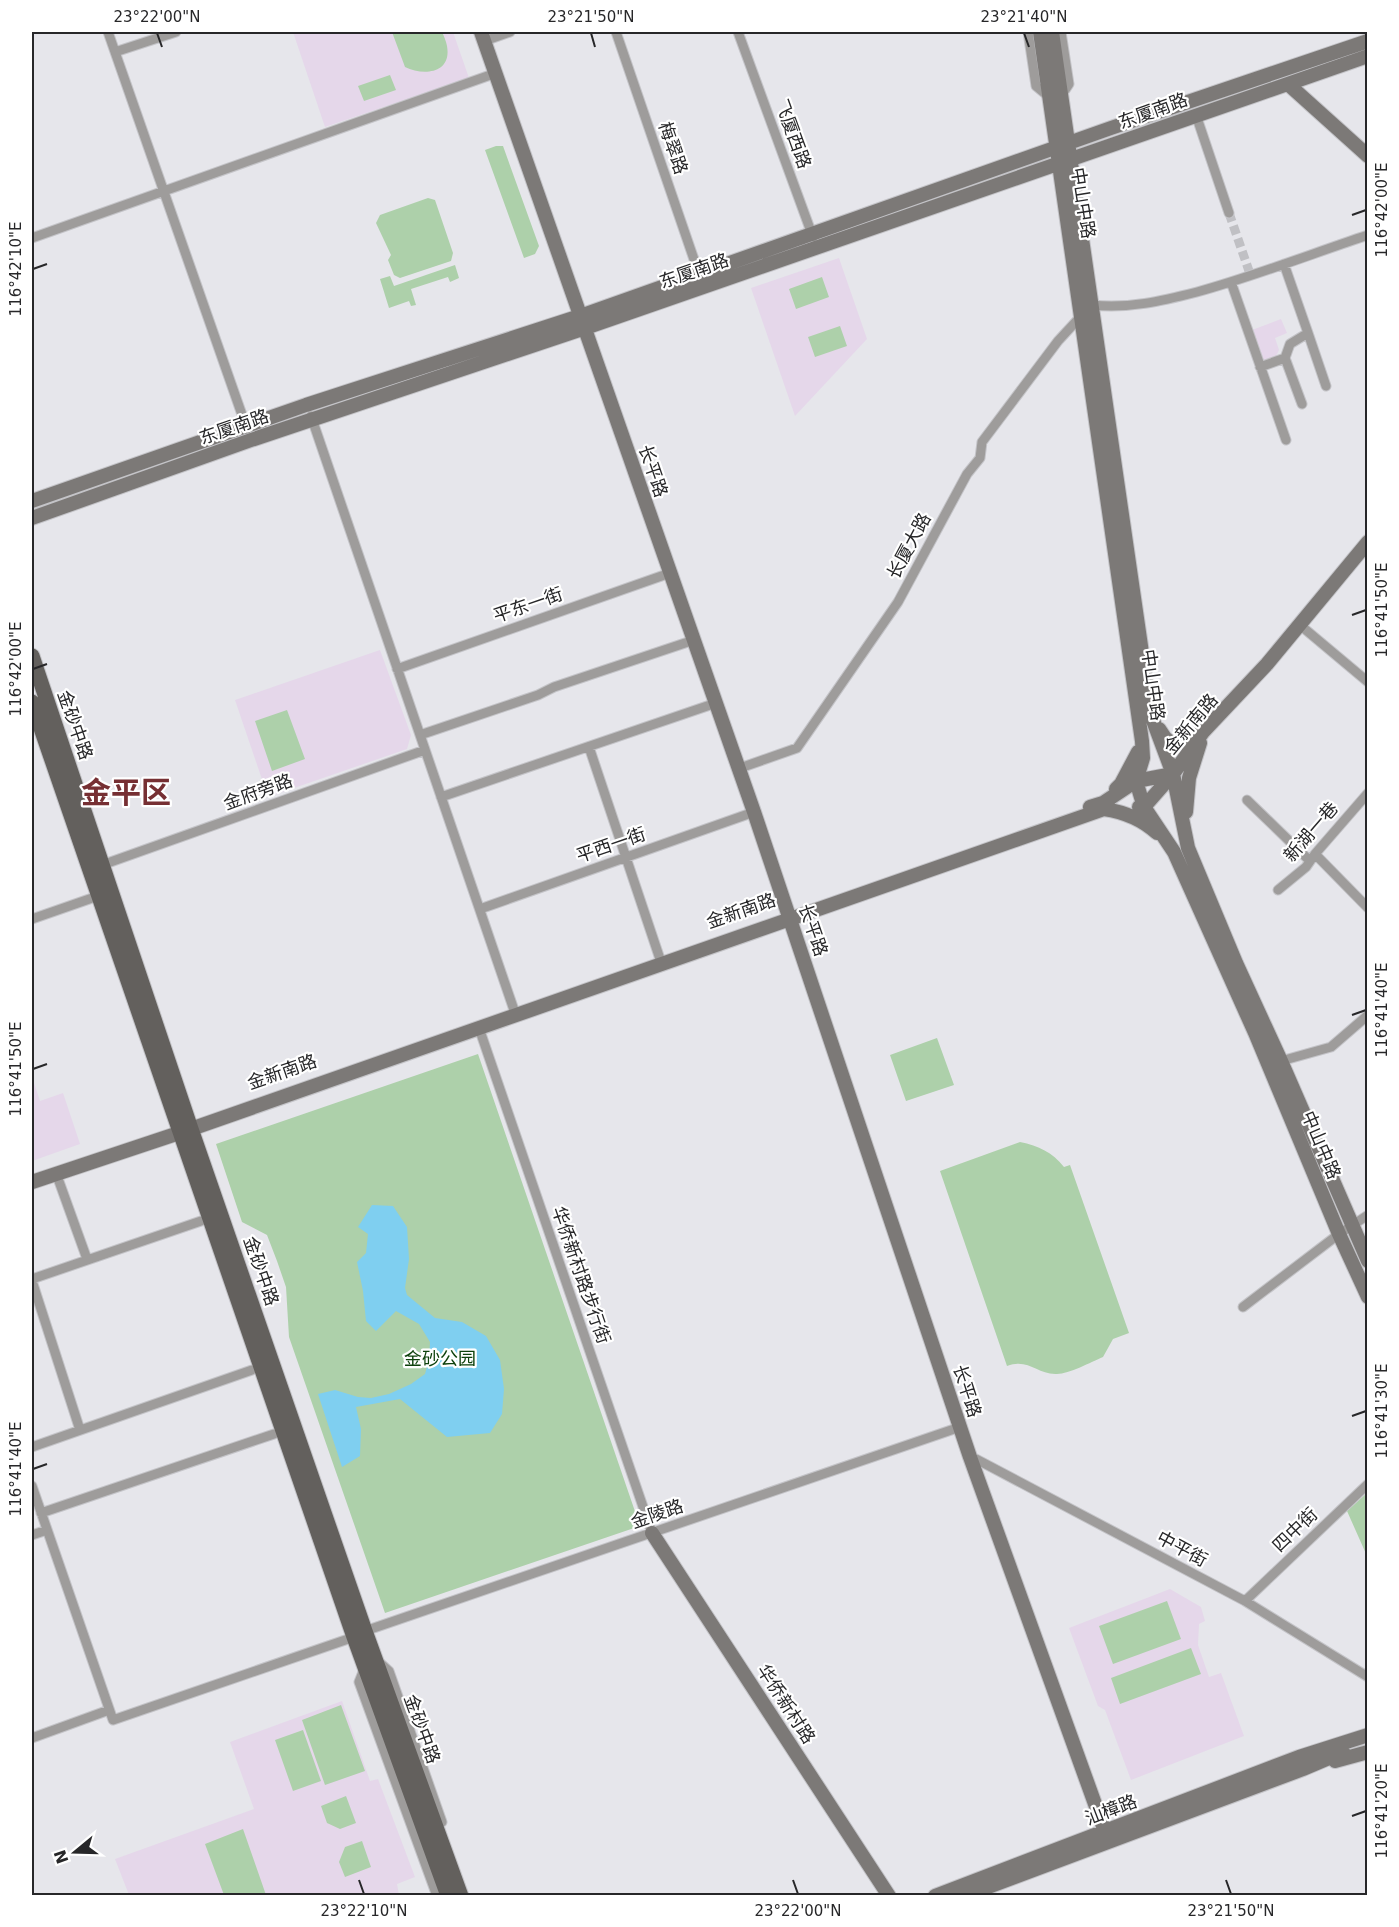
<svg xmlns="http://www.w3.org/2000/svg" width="1399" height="1927" viewBox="0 0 1399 1927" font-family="'DejaVu Sans','Noto Sans SC',sans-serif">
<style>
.education{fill:#e5d7ea}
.green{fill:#add0aa}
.water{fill:#7fcff0}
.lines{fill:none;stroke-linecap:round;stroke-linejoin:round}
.street-tunnel{stroke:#c0c0c4;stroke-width:9;stroke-dasharray:9 4.5;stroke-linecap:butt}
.street-casing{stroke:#c4c4c8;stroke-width:11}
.secondary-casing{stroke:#c4c4c8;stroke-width:16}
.primary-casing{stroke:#c4c4c8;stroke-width:17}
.street{stroke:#9e9c9b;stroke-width:9}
.secondary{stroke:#7c7977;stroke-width:14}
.primary{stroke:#63605d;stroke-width:15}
.ticks{fill:none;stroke:#272729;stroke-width:2}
.labels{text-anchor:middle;stroke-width:4.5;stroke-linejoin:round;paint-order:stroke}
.street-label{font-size:18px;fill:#272729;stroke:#fff}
.park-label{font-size:18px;fill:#0d410c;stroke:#fff}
.town-label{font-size:30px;font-weight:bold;fill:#762f33;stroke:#fff}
.neatline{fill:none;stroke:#272729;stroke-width:2}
.ticks-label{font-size:15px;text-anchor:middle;fill:#272729}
</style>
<rect width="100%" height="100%" fill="#e6e6eb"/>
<path class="education" d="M 293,32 L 453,32 L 469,78 L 325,127 Z
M 839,258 L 867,339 L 795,416 L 751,288 Z
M 1281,319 L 1287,333 L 1275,338 L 1279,350 L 1276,356 L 1263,360 L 1252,330 Z
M 380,650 L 411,735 L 407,749 L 268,797 L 235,700 Z
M 32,1077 L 40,1101 L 63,1093 L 80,1144 L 32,1161 Z
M 1170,1589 L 1201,1607 L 1205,1621 L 1199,1624 L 1198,1645 L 1209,1677 L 1221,1673 L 1244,1736 L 1131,1780 L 1105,1710 L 1098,1706 L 1069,1628 Z
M 342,1701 L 370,1781 L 378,1779 L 415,1877 L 397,1884 L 399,1895 L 129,1895 L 115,1859 L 254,1809 L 230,1742 Z"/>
<path class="green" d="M 392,32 L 442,32 C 444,36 446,41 447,46 C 452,74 423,76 405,67 Z
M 390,75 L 396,90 L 364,101 L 358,86 Z
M 496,146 L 503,146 L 539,246 L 535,254 L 524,258 L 485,150 Z
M 428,198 L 435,200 L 453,253 L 451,261 L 400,278 L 394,275 L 388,260 L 391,255 L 376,223 L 380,215 Z
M 455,265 L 459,278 L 450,282 L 448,277 L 411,289 L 416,305 L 411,306 L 409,301 L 389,308 L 380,279 L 390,276 L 394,286 Z
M 822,277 L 829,297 L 796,309 L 789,289 Z
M 840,326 L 847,346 L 815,357 L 808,337 Z
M 287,710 L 305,759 L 272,771 L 255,721 Z
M 937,1038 L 954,1085 L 906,1101 L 890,1055 Z
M 478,1054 L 640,1526 L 385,1613 L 289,1337 L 286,1287 L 277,1261 L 267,1235 L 242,1222 L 216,1144 Z
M 1020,1142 C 1039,1146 1052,1152 1064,1167 L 1070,1165 L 1129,1333 L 1113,1339 L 1103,1357 C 1091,1362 1069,1374 1057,1374 C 1037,1375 1029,1358 1007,1366 L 940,1171 Z
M 1367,1493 L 1367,1556 L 1347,1511 Z
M 1167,1601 L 1181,1639 L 1113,1664 L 1099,1626 Z
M 1191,1648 L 1201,1674 L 1120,1704 L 1111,1678 Z
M 341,1705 L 365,1771 L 325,1785 L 302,1720 Z
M 303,1730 L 321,1781 L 293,1791 L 275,1740 Z
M 346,1796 L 356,1823 L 340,1829 L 327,1823 L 321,1806 Z
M 243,1829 L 266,1895 L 224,1895 L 205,1844 Z
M 362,1841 L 371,1867 L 345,1877 L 339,1862 L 345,1847 Z"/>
<path class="water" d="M 372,1205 L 393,1206 L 407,1227 L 409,1259 L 405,1288 L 407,1295 L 435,1318 L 462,1322 L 486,1336 L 500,1360 L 504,1389 L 502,1414 L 490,1433 L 447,1437 L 400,1399 L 356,1407 L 361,1429 L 360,1456 L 342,1467 L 318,1394 L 335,1390 L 358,1397 L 371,1398 L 389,1394 L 411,1384 L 425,1374 L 429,1360 L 430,1342 L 419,1324 L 396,1311 L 376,1331 L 366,1321 L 363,1291 L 357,1262 L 366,1253 L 368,1234 L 358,1227 Z"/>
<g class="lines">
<path class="street-tunnel" d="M 1229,213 L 1249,271"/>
<defs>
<path id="street" d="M 108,32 L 247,429
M 616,32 L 699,274
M 738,32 L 813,237
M 1028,32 L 1036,86 L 1048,96
M 1061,32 L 1069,84 L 1061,96
M 490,39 L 510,32
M 115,52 L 176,32
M 1196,115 L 1229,213
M 32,238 L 496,73
M 1231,282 L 1286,440
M 1092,305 C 1128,309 1162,301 1197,292 C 1255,276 1311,254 1368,235
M 1308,333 L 1326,386
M 1285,358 L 1302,404
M 1260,367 L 1285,358 L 1290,344 L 1308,333 L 1284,264
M 311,416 L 514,1010
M 1300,625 L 1368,682
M 397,669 L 670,573
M 420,735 L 538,695 L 554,687 L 694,640
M 589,747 L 660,959
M 743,767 L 797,748 L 898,602 L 967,474 L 980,458 L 982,442 L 1058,341 L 1082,315
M 441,797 L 716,703
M 1247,800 L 1310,861
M 1315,854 L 1368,908
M 102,865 L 425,750
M 1278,890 L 1306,867 L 1315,854 L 1368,793
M 480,909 L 754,812
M 32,919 L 98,896
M 479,1028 L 652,1533
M 1281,1061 L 1331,1047 L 1368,1015
M 56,1173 L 87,1259
M 32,1279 L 201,1221
M 32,1281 L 80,1430
M 1243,1307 L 1339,1234 L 1368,1215
M 32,1447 L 252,1370
M 976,1459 L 1245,1601 L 1368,1677
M 32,1486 L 113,1720 L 354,1637
M 41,1513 L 274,1434
M 32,1535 L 47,1530
M 1245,1601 L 1368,1484
M 365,1631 L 960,1427
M 378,1661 L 389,1671 L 442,1822
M 365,1667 L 359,1682 L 437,1896
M 32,1738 L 109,1710"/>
<path id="secondary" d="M 481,32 L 754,812 L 970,1457 L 1108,1840
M 1040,32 L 1142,741 L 1143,758 L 1136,781 L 1144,807 L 1174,852 L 1256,1035 L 1339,1234 L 1368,1297
M 1052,32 L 1151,715 L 1173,774 L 1188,848 L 1236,963 L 1281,1061 L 1368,1261
M 1288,84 L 1368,156
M 32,501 L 306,405 L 580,316 L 1111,128 L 1368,41
M 32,518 L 251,440 L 585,328 L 1368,56
M 1159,729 L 1165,738 L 1171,743 L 1184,742 L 1201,733
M 1116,789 L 1121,784 L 1138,752
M 1090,807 L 1103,803 L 1136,781 L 1173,774
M 1139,807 L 1144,807 L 1173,774 L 1203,732 L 1267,664 L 1368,542
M 1186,812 L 1189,778 L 1200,743
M 32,1182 L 191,1129 L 1104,809 C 1124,812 1142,819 1157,833
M 652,1533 L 889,1896
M 1335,1761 L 1368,1752
M 935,1896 L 1299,1757 L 1368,1735
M 964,1896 L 1303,1769 L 1343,1752"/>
<path id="primary" d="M 32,656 L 191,1129 L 365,1631 L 461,1896
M 32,702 L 354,1637 L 448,1896"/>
</defs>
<use href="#street" class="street-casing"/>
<use href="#secondary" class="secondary-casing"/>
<use href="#primary" class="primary-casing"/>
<use href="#street" class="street"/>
<use href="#secondary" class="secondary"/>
<use href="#primary" class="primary"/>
</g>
<path class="ticks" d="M 157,33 L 162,47M 591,33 L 595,47M 1024,33 L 1029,47M 1352,215 L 1366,210M 33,269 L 47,264M 1352,615 L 1366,610M 33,669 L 47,664M 1352,1015 L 1366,1010M 33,1069 L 47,1064M 1352,1416 L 1366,1411M 33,1469 L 47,1464M 1352,1816 L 1366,1811M 359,1880 L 364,1894M 793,1880 L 798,1894M 1226,1880 L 1231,1894"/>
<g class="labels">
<g class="street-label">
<text transform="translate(1153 111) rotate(-20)" y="6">东厦南路</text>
<text transform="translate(793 134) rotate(70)" y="6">飞厦西路</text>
<text transform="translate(673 148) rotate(71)" y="6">梅翠路</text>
<text transform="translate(1083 203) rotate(81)" y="6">中山中路</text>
<text transform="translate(694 271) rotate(-19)" y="6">东厦南路</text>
<text transform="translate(234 427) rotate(-19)" y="6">东厦南路</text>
<text transform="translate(653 471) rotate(71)" y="6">长平路</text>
<text transform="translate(909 546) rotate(-62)" y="6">长厦大路</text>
<text transform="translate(528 605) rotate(-19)" y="6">平东一街</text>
<text transform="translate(1153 685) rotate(82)" y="6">中山中路</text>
<text transform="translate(1191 724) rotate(-50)" y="6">金新南路</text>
<text transform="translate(75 725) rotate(71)" y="6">金砂中路</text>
<text transform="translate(258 792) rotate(-20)" y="6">金府旁路</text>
<text transform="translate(1311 832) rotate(-49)" y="6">新湖一巷</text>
<text transform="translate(611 845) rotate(-19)" y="6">平西一街</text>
<text transform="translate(741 911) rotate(-19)" y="6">金新南路</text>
<text transform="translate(813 930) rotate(71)" y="6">长平路</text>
<text transform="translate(282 1072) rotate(-19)" y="6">金新南路</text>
<text transform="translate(1321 1145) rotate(67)" y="6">中山中路</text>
<text transform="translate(261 1271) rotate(71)" y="6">金砂中路</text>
<text transform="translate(581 1275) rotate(71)" y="6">华侨新村路步行街</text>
<text transform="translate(967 1391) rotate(72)" y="6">长平路</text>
<text transform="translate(657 1514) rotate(-19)" y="6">金陵路</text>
<text transform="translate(1295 1530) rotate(-44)" y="6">四中街</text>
<text transform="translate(1182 1549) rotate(28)" y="6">中平街</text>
<text transform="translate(786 1704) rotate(57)" y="6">华侨新村路</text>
<text transform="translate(422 1729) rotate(70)" y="6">金砂中路</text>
<text transform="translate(1111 1810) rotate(-21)" y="6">汕樟路</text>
</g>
<g class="park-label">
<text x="440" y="1365">金砂公园</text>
</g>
<g class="town-label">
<text x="126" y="803">金平区</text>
</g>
</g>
<rect width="1399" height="1927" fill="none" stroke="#ffffff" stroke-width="66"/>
<g transform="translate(75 1852) rotate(251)" stroke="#ffffff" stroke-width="4.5" paint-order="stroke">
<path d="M0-4.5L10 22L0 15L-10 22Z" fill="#272729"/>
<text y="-9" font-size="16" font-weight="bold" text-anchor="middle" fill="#272729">N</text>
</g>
<rect x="33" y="33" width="1333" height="1861" class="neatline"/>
<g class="ticks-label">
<text x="157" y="22">23°22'00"N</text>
<text x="591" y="22">23°21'50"N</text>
<text x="1024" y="22">23°21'40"N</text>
<text transform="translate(1382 210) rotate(-90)" y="5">116°42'00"E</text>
<text transform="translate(16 269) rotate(-90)" y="5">116°42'10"E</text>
<text transform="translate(1382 610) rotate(-90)" y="5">116°41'50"E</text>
<text transform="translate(16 669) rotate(-90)" y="5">116°42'00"E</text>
<text transform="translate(1382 1010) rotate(-90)" y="5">116°41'40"E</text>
<text transform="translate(16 1069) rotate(-90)" y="5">116°41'50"E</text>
<text transform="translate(1382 1411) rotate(-90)" y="5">116°41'30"E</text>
<text transform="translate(16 1469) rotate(-90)" y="5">116°41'40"E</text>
<text transform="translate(1382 1811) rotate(-90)" y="5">116°41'20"E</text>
<text x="364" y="1916">23°22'10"N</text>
<text x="798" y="1916">23°22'00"N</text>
<text x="1231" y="1916">23°21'50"N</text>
</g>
</svg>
